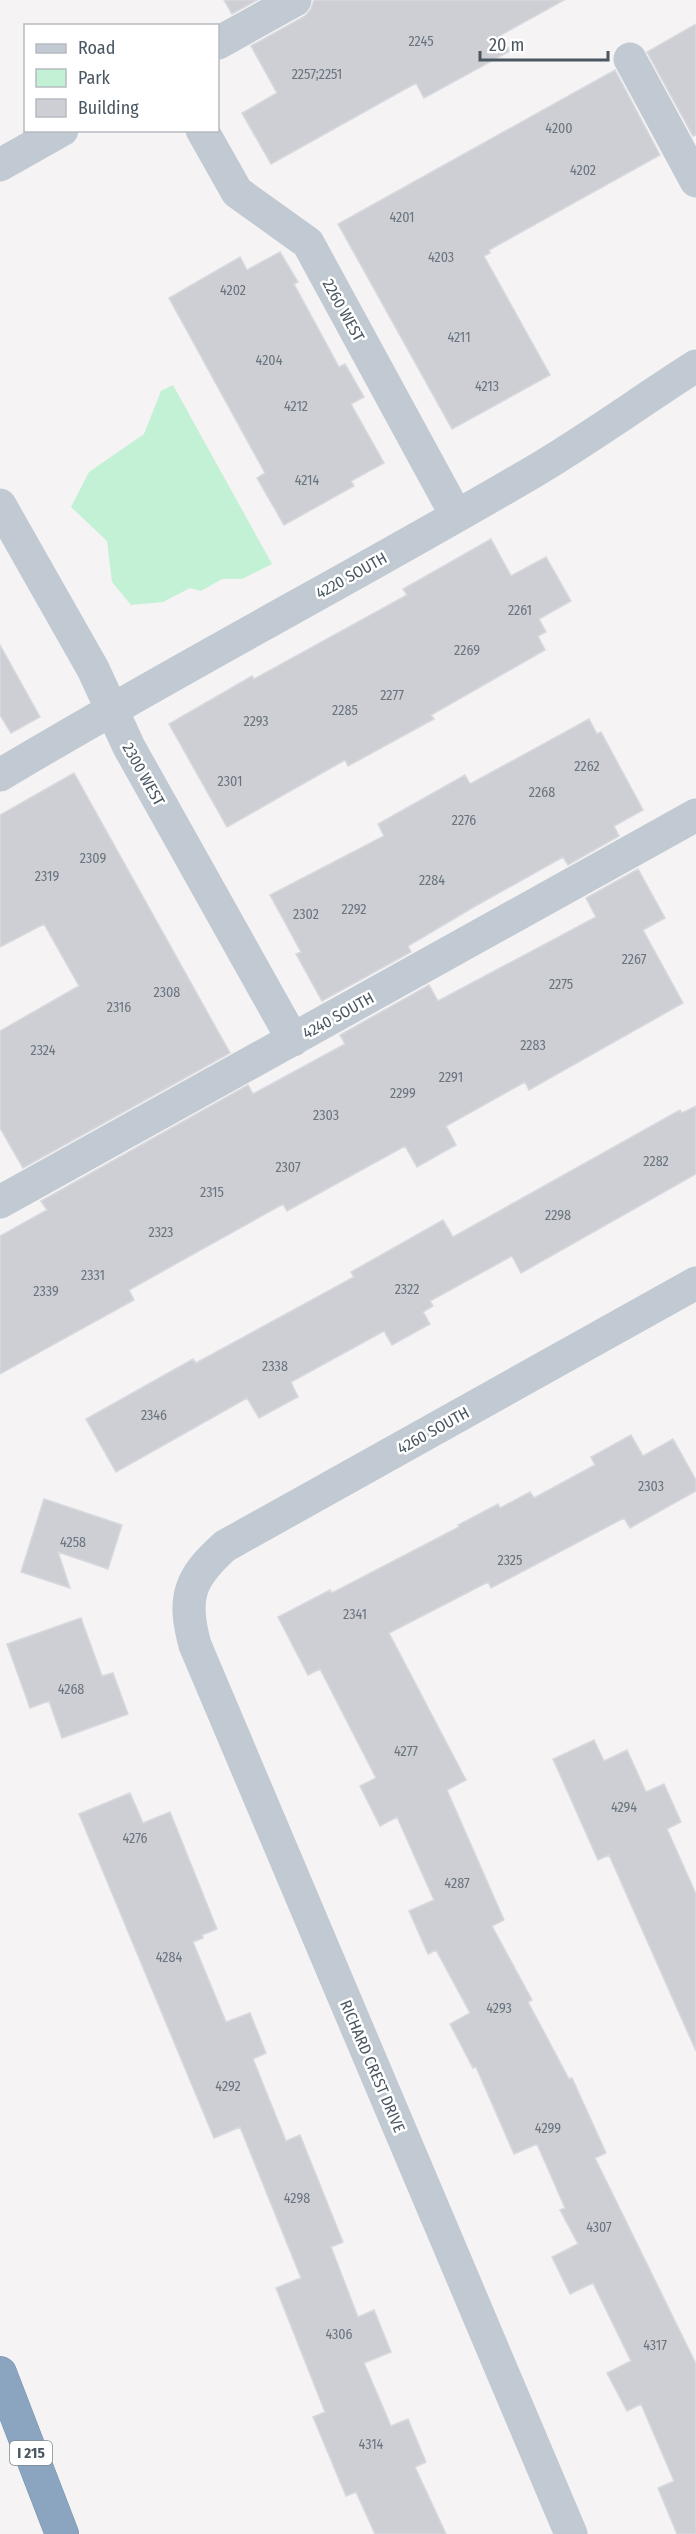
<svg xmlns="http://www.w3.org/2000/svg" width="696" height="2534" viewBox="0 0 696 2534" font-family="'Fira Sans Condensed',sans-serif">
<style>
.green{fill:#c3f1d5}
.building{fill:#cdcfd5;stroke:#d7d9de;stroke-width:1.5}
.lines{fill:none;stroke-linecap:round;stroke-linejoin:round}
.highway-casing{stroke:#7690ad;stroke-width:34}
.street{stroke:#c1cad2;stroke-width:33}
.highway{stroke:#8ba5c1;stroke-width:33}
.labels{text-anchor:middle;stroke-width:5;stroke-linejoin:round;paint-order:stroke}
.number-label{font-size:14px;fill:#6b747e}
.shield{fill:#fff;stroke:#808990;stroke-width:1.5}
.shield-label{font-size:15px;font-weight:bold;fill:#4a5661}
.street-label{font-size:16px;fill:#4a5661;stroke:#fff}
</style>
<rect width="100%" height="100%" fill="#f5f3f3"/>
<path class="green" d="M 173,385 L 272,564 L 242,579 L 222,579 L 201,591 L 190,588 L 163,602 L 131,605 L 112,582 L 107,541 L 71,507 L 89,472 L 144,434 L 161,391 Z"/>
<path class="building" d="M 224,0 L 257,0 L 232,14 Z
M 314,0 L 564,0 L 501,35 L 510,51 L 424,98 L 416,83 L 271,164 L 242,113 L 277,93 L 251,46 L 305,16 L 311,9 Z
M 696,24 L 696,135 L 693,136 L 647,52 Z
M 615,70 L 660,155 L 489,250 L 490,253 L 484,256 L 550,375 L 452,429 L 338,224 Z
M 280,252 L 298,282 L 294,284 L 339,367 L 345,364 L 364,397 L 351,404 L 384,463 L 351,481 L 354,486 L 284,525 L 257,478 L 265,473 L 169,298 L 240,257 L 247,270 Z
M 491,539 L 511,576 L 546,557 L 571,601 L 539,619 L 546,632 L 538,636 L 545,650 L 431,715 L 434,719 L 348,766 L 345,760 L 227,827 L 169,724 L 252,676 L 254,679 L 407,595 L 403,589 Z
M 0,645 L 40,717 L 11,733 L 0,715 Z
M 589,719 L 597,734 L 601,732 L 643,810 L 614,826 L 619,836 L 568,865 L 563,857 L 472,908 L 408,946 L 411,952 L 322,1001 L 296,954 L 301,952 L 270,895 L 384,836 L 378,824 L 465,775 L 470,784 Z
M 74,773 L 230,1053 L 23,1168 L 0,1128 L 0,1031 L 79,986 L 44,924 L 0,947 L 0,815 Z
M 638,869 L 665,918 L 643,930 L 683,1003 L 529,1090 L 525,1082 L 446,1126 L 456,1145 L 417,1167 L 405,1146 L 287,1211 L 283,1204 L 129,1290 L 134,1300 L 0,1374 L 0,1236 L 47,1210 L 41,1201 L 248,1085 L 253,1094 L 345,1044 L 340,1035 L 429,985 L 438,1001 L 596,917 L 586,898 Z
M 696,1106 L 696,1174 L 521,1273 L 512,1256 L 430,1301 L 433,1306 L 423,1312 L 430,1324 L 392,1345 L 384,1331 L 291,1382 L 298,1397 L 259,1418 L 247,1398 L 116,1472 L 86,1419 L 193,1359 L 196,1363 L 354,1277 L 351,1272 L 443,1220 L 453,1237 L 680,1110 L 682,1113 Z
M 631,1435 L 643,1456 L 673,1439 L 696,1480 L 696,1491 L 630,1528 L 624,1518 L 491,1588 L 488,1582 L 389,1633 L 466,1780 L 447,1790 L 504,1920 L 492,1926 L 532,2000 L 528,2002 L 569,2079 L 572,2078 L 606,2153 L 595,2158 L 696,2364 L 696,2534 L 677,2534 L 658,2488 L 674,2481 L 641,2404 L 627,2411 L 607,2373 L 631,2361 L 593,2283 L 570,2294 L 552,2257 L 578,2244 L 560,2210 L 565,2208 L 537,2144 L 514,2154 L 476,2067 L 473,2068 L 450,2024 L 470,2013 L 436,1950 L 428,1954 L 409,1911 L 434,1900 L 397,1817 L 380,1826 L 360,1786 L 376,1778 L 320,1669 L 308,1675 L 278,1617 L 330,1590 L 332,1593 L 459,1527 L 458,1525 L 498,1504 L 500,1508 L 530,1492 L 534,1498 L 595,1465 L 591,1457 Z
M 44,1499 L 122,1525 L 108,1569 L 58,1552 L 70,1588 L 21,1572 Z
M 81,1618 L 102,1676 L 113,1673 L 128,1714 L 62,1738 L 49,1701 L 30,1708 L 7,1644 Z
M 594,1740 L 604,1761 L 627,1750 L 646,1792 L 664,1784 L 681,1822 L 667,1829 L 696,1894 L 696,2051 L 609,1855 L 598,1860 L 553,1759 Z
M 130,1793 L 143,1823 L 170,1812 L 217,1929 L 202,1935 L 203,1938 L 193,1942 L 226,2022 L 250,2013 L 266,2053 L 253,2059 L 286,2141 L 300,2135 L 343,2242 L 331,2247 L 358,2317 L 374,2310 L 391,2352 L 364,2363 L 391,2426 L 408,2419 L 426,2462 L 415,2467 L 446,2534 L 375,2534 L 356,2492 L 346,2496 L 313,2417 L 325,2412 L 276,2288 L 301,2278 L 240,2127 L 214,2138 L 79,1814 Z"/>
<g class="lines">
<defs>
<path id="highway" d="M 0,2373 L 62,2534"/>
</defs>
<use href="#highway" class="highway-casing"/>
<path class="street" d="M 218,43 L 295,0
M 630,59 L 696,181
M 202,130 L 237,192 L 308,243 L 456,515
M 0,165 L 62,130
M 0,505 L 93,669 L 129,747 L 293,1040
M 0,775 C 175,670 356,576 533,472 C 589,439 641,401 696,366
M 0,1202 L 696,815
M 571,2534 L 195,1645 C 182,1598 189,1578 225,1546 L 696,1283"/>
<use href="#highway" class="highway"/>
</g>
<g class="labels">
<g class="number-label">
<text x="421" y="46">2245</text>
<text x="317" y="79">2257;2251</text>
<text x="559" y="133">4200</text>
<text x="583" y="175">4202</text>
<text x="402" y="222">4201</text>
<text x="441" y="262">4203</text>
<text x="233" y="295">4202</text>
<text x="459" y="342">4211</text>
<text x="269" y="365">4204</text>
<text x="487" y="391">4213</text>
<text x="296" y="411">4212</text>
<text x="307" y="485">4214</text>
<text x="520" y="615">2261</text>
<text x="467" y="655">2269</text>
<text x="392" y="700">2277</text>
<text x="345" y="715">2285</text>
<text x="256" y="726">2293</text>
<text x="587" y="771">2262</text>
<text x="230" y="786">2301</text>
<text x="542" y="797">2268</text>
<text x="464" y="825">2276</text>
<text x="93" y="863">2309</text>
<text x="47" y="881">2319</text>
<text x="432" y="885">2284</text>
<text x="354" y="914">2292</text>
<text x="306" y="919">2302</text>
<text x="634" y="964">2267</text>
<text x="561" y="989">2275</text>
<text x="167" y="997">2308</text>
<text x="119" y="1012">2316</text>
<text x="533" y="1050">2283</text>
<text x="43" y="1055">2324</text>
<text x="451" y="1082">2291</text>
<text x="403" y="1098">2299</text>
<text x="326" y="1120">2303</text>
<text x="656" y="1166">2282</text>
<text x="288" y="1172">2307</text>
<text x="212" y="1197">2315</text>
<text x="558" y="1220">2298</text>
<text x="161" y="1237">2323</text>
<text x="93" y="1280">2331</text>
<text x="407" y="1294">2322</text>
<text x="46" y="1296">2339</text>
<text x="275" y="1371">2338</text>
<text x="154" y="1420">2346</text>
<text x="651" y="1491">2303</text>
<text x="73" y="1547">4258</text>
<text x="510" y="1565">2325</text>
<text x="355" y="1619">2341</text>
<text x="71" y="1694">4268</text>
<text x="406" y="1756">4277</text>
<text x="624" y="1812">4294</text>
<text x="135" y="1843">4276</text>
<text x="457" y="1888">4287</text>
<text x="169" y="1962">4284</text>
<text x="499" y="2013">4293</text>
<text x="228" y="2091">4292</text>
<text x="548" y="2133">4299</text>
<text x="297" y="2203">4298</text>
<text x="599" y="2232">4307</text>
<text x="339" y="2339">4306</text>
<text x="655" y="2350">4317</text>
<text x="371" y="2449">4314</text>
</g>
<rect class="shield" x="10" y="2441" width="42" height="24" rx="4.5"/>
<g class="shield-label">
<text x="31" y="2458">I 215</text>
</g>
<g class="street-label">
<text transform="translate(344 310) rotate(61)" y="6">2260 WEST</text>
<text transform="translate(351 575) rotate(-29)" y="6">4220 SOUTH</text>
<text transform="translate(144 774) rotate(61)" y="6">2300 WEST</text>
<text transform="translate(338 1015) rotate(-29)" y="6">4240 SOUTH</text>
<text transform="translate(433 1430) rotate(-29)" y="6">4260 SOUTH</text>
<text transform="translate(373 2066) rotate(67)" y="6">RICHARD CREST DRIVE</text>
</g>
</g>
<rect x="24" y="24" width="195" height="108" fill="#ffffff" stroke="#b7bbc0" stroke-width="1.5"/>
<rect x="36" y="44" width="30" height="9" fill="#c1cad2" stroke="#b7bbc0" stroke-width="1.5"/>
<text x="78" y="54" font-size="18" fill="#4a5661">Road</text>
<rect x="36" y="69" width="30" height="18" fill="#c3f1d5" stroke="#b7bbc0" stroke-width="1.5"/>
<text x="78" y="84" font-size="18" fill="#4a5661">Park</text>
<rect x="36" y="99" width="30" height="18" fill="#cdcfd5" stroke="#b7bbc0" stroke-width="1.5"/>
<text x="78" y="114" font-size="18" fill="#4a5661">Building</text>
<path d="M480 51v9h128v-9" fill="none" stroke="#4a5661" stroke-width="3"/>
<text x="489" y="51" font-size="18" fill="#4a5661" stroke="#ffffff" stroke-width="4.5" paint-order="stroke">20 m</text>
</svg>
